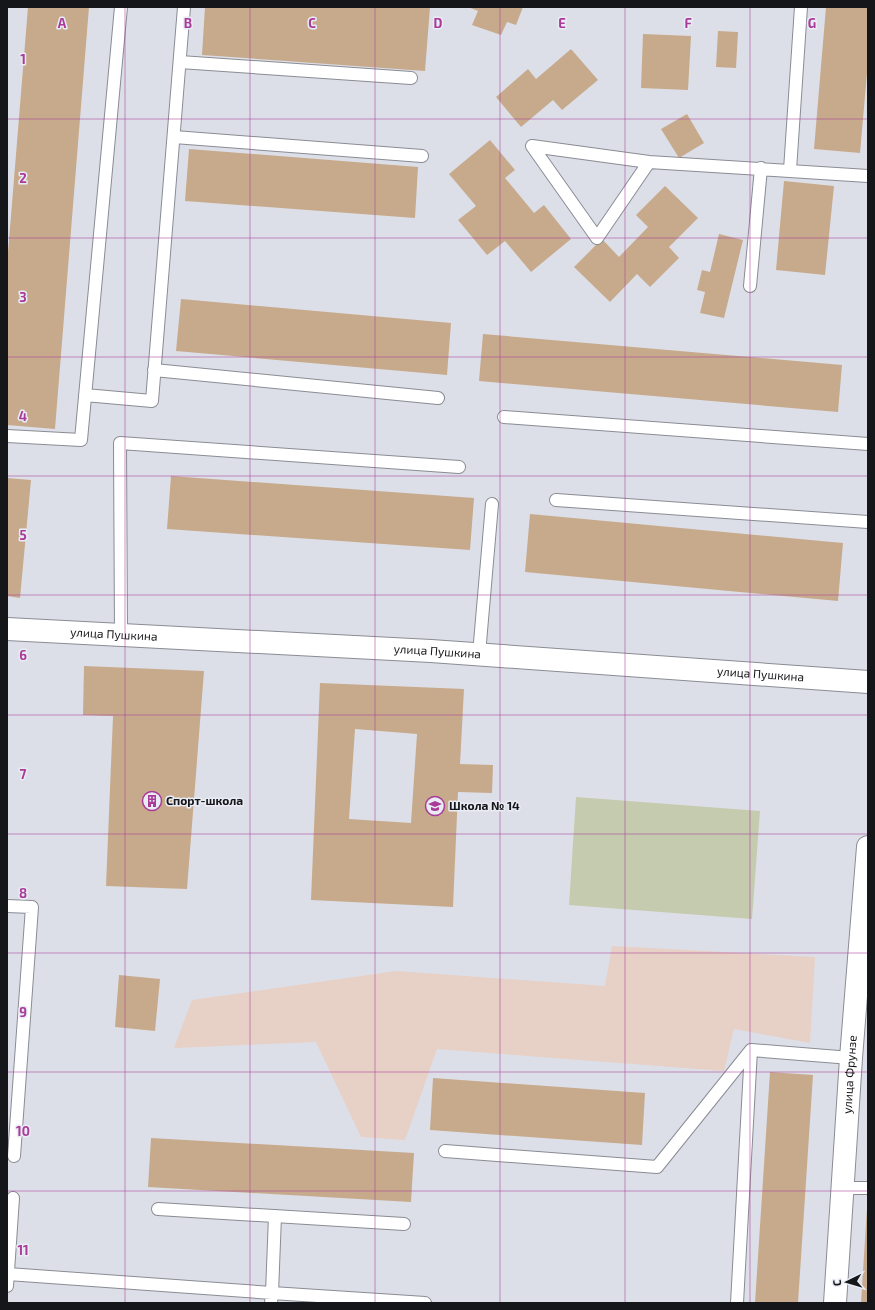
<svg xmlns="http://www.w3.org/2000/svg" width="875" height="1310" viewBox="0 0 875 1310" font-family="'Exo 2',sans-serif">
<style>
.industrial{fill:#e7d0c5}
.green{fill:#c5cbae}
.building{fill:#c7aa8c;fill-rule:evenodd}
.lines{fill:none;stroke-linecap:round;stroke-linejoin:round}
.service-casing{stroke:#8a8c94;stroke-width:14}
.minor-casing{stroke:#8a8c94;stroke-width:24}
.service{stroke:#fff;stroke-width:12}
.minor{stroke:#fff;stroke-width:22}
.grid{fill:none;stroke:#a93b99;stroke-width:1;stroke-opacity:0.55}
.labels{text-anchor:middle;stroke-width:3;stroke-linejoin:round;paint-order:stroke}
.street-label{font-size:12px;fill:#151619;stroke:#eaecf5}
.poi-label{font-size:12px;font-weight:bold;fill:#151619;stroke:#eaecf5;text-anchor:start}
.grid-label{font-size:13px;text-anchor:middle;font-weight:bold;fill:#a93b99;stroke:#eaecf5;stroke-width:3;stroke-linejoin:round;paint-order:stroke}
</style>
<rect width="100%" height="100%" fill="#dddfe8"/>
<path class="industrial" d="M 612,946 L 815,957 L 810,1043 L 734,1029 L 724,1071 L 437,1049 L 405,1140 L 361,1137 L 316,1042 L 174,1048 L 192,1000 L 396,971 L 605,986 Z"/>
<path class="green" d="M 576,797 L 760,811 L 752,919 L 569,905 Z"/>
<path class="building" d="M 28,7 L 89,7 L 55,429 L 7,425 L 7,265 Z
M 205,7 L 430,7 L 425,71 L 202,55 Z
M 468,7 L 523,7 L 516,25 L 507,22 L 501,35 L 472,25 L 478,11 Z
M 826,7 L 868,7 L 868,62 L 860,153 L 814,149 Z
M 718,31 L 738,32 L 736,68 L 716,67 Z
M 643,34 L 691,36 L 688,90 L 641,88 Z
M 571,49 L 598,80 L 562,110 L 553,100 L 521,127 L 496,97 L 528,69 L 536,79 Z
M 687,114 L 704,143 L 679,158 L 661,129 Z
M 490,140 L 515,170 L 505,178 L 534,213 L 544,205 L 571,239 L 531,272 L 505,241 L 487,255 L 458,220 L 476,206 L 449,174 Z
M 189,149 L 418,167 L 415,218 L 185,201 Z
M 784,181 L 834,186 L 825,275 L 776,270 Z
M 665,186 L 698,218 L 669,247 L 679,258 L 650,287 L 637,274 L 610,302 L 574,267 L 602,239 L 619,257 L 648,227 L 636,215 Z
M 719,234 L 743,240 L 724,318 L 700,313 L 705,292 L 697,290 L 702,270 L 710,272 Z
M 181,299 L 451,323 L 447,375 L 176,351 Z
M 483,334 L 842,365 L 838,412 L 479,381 Z
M 171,476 L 474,498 L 470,550 L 167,529 Z
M 7,478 L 31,480 L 20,598 L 7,596 Z
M 530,514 L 843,543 L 838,601 L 525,572 Z
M 84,666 L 204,671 L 187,889 L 106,886 L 113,716 L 83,715 Z
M 320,683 L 464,689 L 460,764 L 493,765 L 492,793 L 458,792 L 453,907 L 311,900 ZM 355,729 L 417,734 L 411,823 L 349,819 Z
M 119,975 L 160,979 L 155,1031 L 115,1027 Z
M 770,1072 L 813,1075 L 798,1303 L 755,1303 Z
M 433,1078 L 645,1093 L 642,1145 L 430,1130 Z
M 151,1138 L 414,1153 L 411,1202 L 148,1187 Z
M 867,1208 L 868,1209 L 868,1303 L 861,1303 Z"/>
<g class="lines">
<defs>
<path id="service" d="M 180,62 L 411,78
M 174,137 L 422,156
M 649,162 L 597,238 L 532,146 L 649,162 L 868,176
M 790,170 L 801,7
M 750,286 L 761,168
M 154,370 L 438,398
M 85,395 L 152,401 L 184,7
M 504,417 L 868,444
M 7,436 L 81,440 L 121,7
M 556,500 L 868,522
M 121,634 L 120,443 L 459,467
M 479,654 L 492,504
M 7,906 L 32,907 L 14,1156
M 445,1151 L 657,1167 L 751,1050
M 842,1188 L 868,1188
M 158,1209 L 404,1224
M 8,1274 L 272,1293 L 275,1216
M 7,1286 L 13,1198
M 271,1303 L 272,1293 L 425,1303
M 737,1303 L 751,1050 L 851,1058"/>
<g id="minor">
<path id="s1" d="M 7,629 L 431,651 L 868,682"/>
<path id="s2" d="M 835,1303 L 851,1058 L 868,847"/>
</g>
</defs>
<use href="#service" class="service-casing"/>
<use href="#minor" class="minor-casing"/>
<use href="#service" class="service"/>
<use href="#minor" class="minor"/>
</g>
<path class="grid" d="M 125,7 L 125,1303M 250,7 L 250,1303M 375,7 L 375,1303M 500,7 L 500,1303M 625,7 L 625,1303M 750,7 L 750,1303M 7,119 L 868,119M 7,238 L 868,238M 7,357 L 868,357M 7,476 L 868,476M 7,595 L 868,595M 7,715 L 868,715M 7,834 L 868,834M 7,953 L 868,953M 7,1072 L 868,1072M 7,1191 L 868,1191"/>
<defs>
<symbol id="building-ring" viewBox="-11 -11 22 22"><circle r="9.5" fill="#eaecf5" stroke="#a93b99" stroke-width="1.5"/><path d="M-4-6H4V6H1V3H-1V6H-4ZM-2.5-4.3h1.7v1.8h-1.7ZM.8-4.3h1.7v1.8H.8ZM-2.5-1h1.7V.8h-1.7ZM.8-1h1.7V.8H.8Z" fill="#a93b99"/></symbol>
<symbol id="school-ring" viewBox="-11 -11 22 22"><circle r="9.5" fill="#eaecf5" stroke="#a93b99" stroke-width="1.5"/><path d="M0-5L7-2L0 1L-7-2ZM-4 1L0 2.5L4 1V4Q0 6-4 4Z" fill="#a93b99"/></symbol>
</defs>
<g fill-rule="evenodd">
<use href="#building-ring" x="141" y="790" width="22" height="22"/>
<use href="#school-ring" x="424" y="795" width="22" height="22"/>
</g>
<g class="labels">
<g class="street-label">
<text dy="4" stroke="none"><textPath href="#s1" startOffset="107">улица Пушкина</textPath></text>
<text dy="4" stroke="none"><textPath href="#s1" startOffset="431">улица Пушкина</textPath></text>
<text dy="4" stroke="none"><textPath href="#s1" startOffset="755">улица Пушкина</textPath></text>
<text dy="4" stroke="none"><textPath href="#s2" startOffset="229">улица Фрунзе</textPath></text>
</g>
<g class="poi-label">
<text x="166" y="805">Спорт-школа</text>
<text x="449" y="810">Школа № 14</text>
</g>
</g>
<g class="grid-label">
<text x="62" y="28">A</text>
<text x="188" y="28">B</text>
<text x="312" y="28">C</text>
<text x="438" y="28">D</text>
<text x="562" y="28">E</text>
<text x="688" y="28">F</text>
<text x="812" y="28">G</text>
<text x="23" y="64">1</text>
<text x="23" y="183">2</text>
<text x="23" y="302">3</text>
<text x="23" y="421">4</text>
<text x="23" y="540">5</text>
<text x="23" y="660">6</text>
<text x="23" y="779">7</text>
<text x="23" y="898">8</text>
<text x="23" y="1017">9</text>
<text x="23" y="1136">10</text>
<text x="23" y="1255">11</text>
</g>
<rect width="875" height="1310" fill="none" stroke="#151619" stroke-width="16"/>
<g transform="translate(847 1282) rotate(265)" stroke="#eaecf5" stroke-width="3" paint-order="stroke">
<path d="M0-3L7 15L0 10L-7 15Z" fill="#151619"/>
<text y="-6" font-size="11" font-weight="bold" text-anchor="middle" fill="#151619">С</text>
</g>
</svg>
